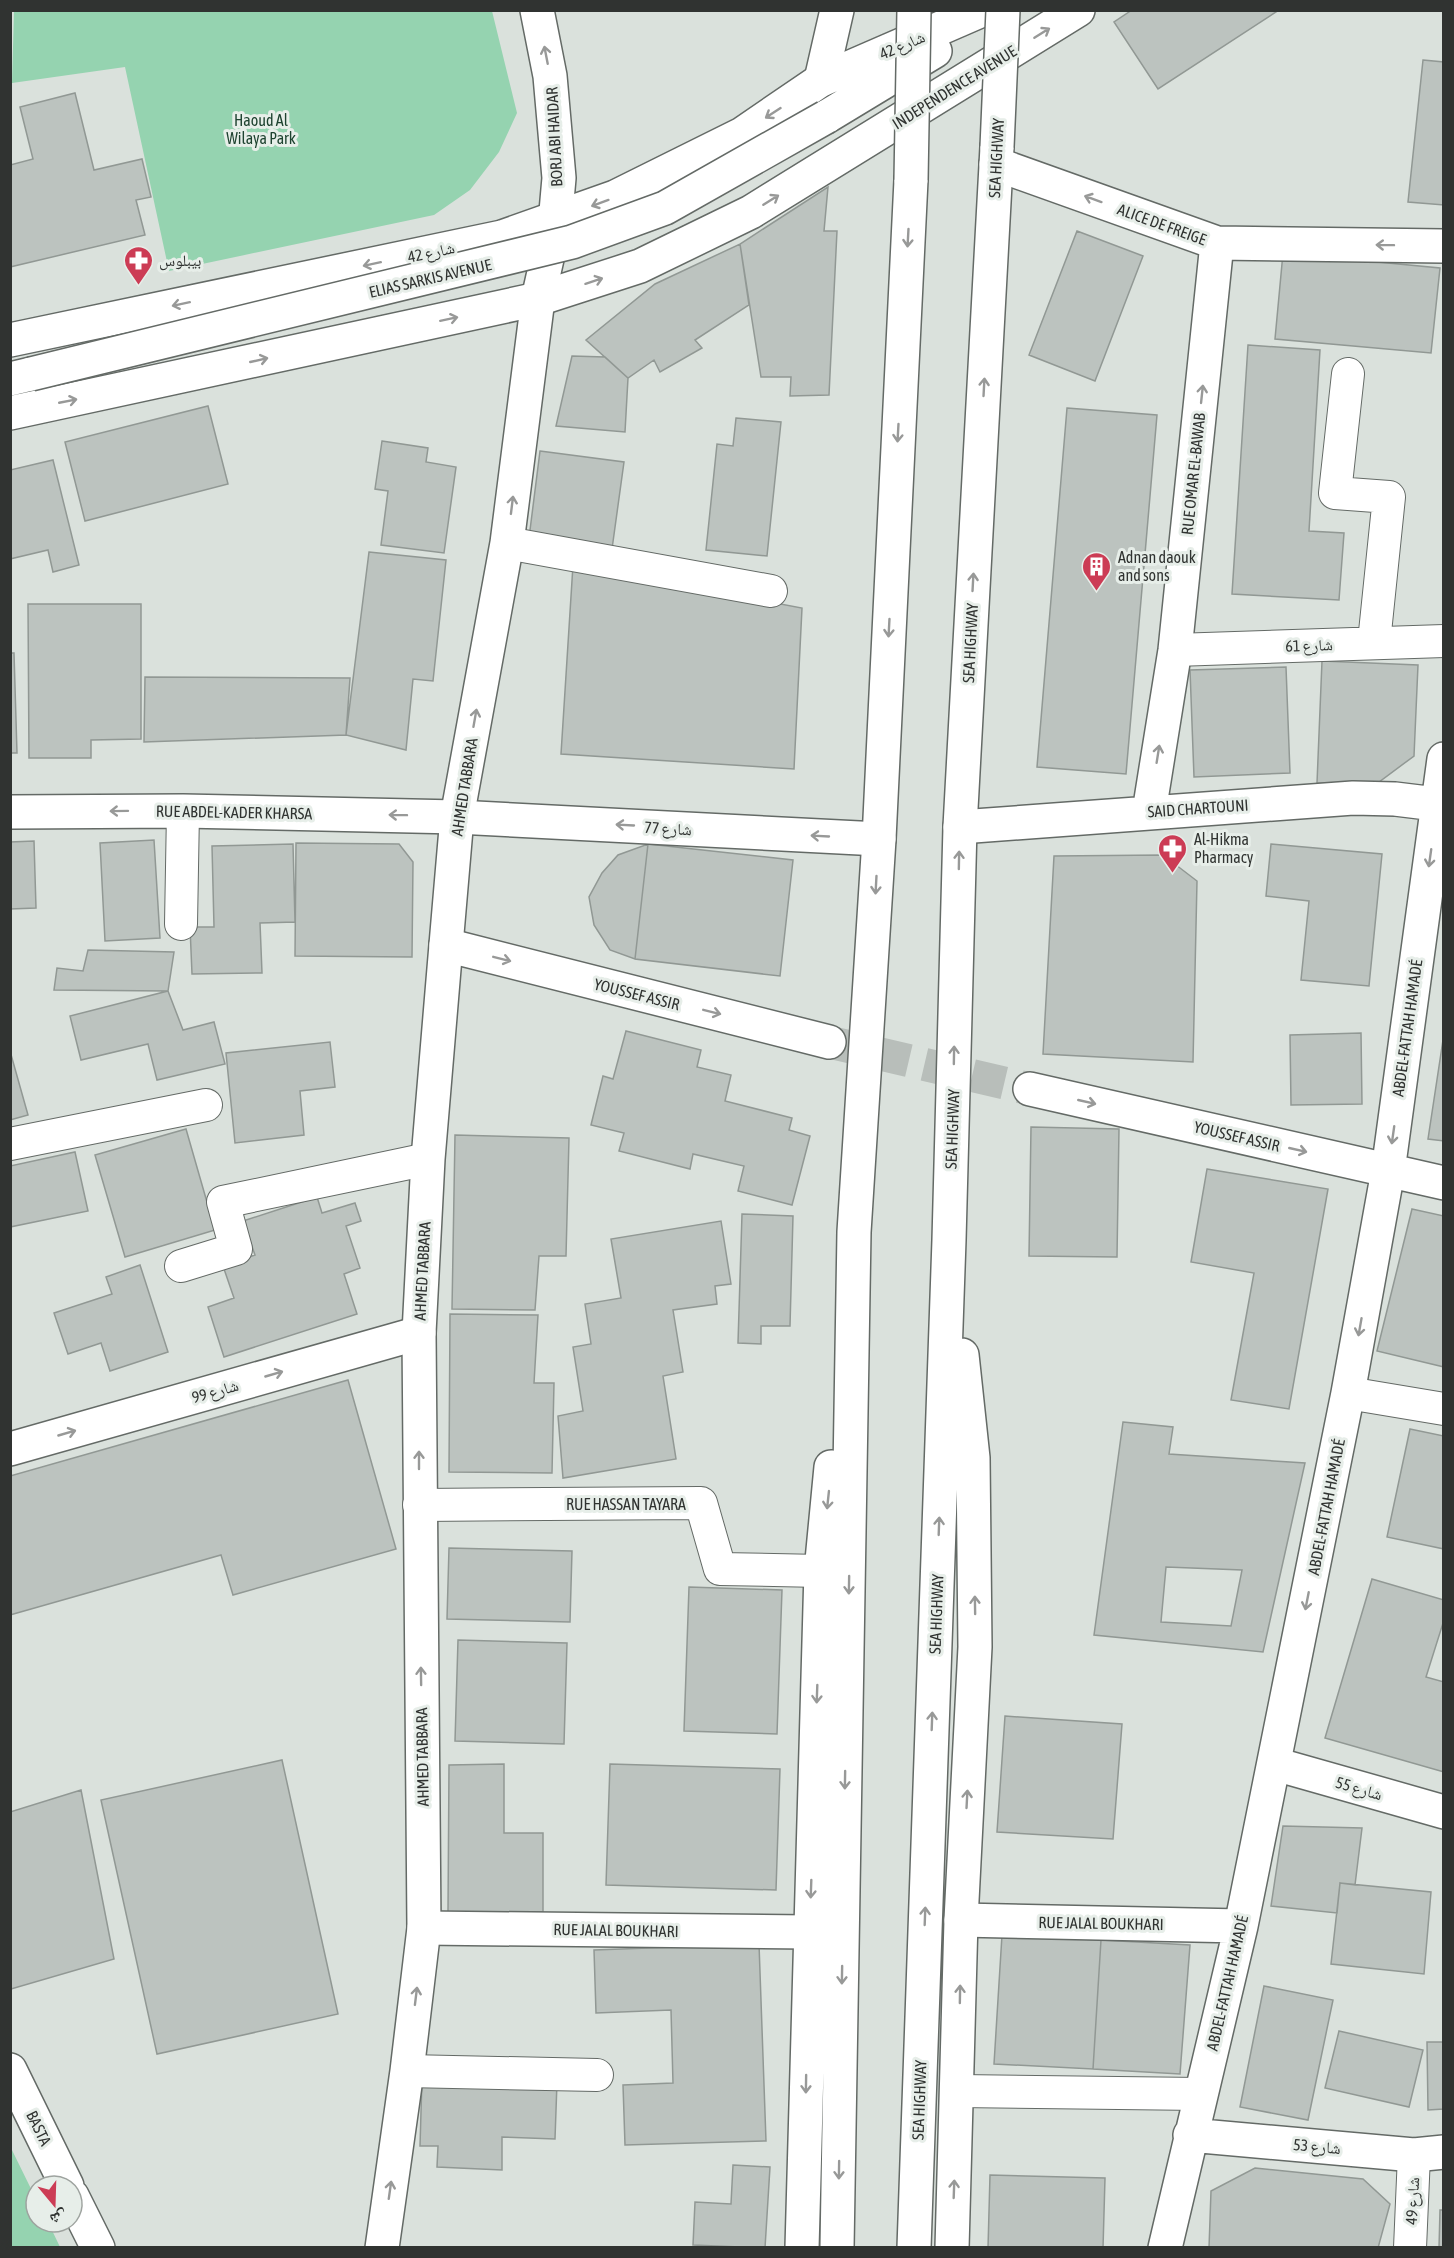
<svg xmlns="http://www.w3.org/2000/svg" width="1454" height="2258" viewBox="0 0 1454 2258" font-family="'Asap Condensed','Noto Naskh Arabic',sans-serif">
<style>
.green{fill:#95d3b0}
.building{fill:#bcc3bf;stroke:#919894;stroke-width:1.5;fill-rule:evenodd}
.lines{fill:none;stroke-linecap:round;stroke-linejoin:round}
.minor-tunnel{stroke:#b8beba;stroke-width:33;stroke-dasharray:33 16;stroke-linecap:butt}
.pedestrian-casing{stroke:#646a66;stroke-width:34}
.minor-casing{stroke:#646a66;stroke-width:36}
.tertiary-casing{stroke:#646a66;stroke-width:36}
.secondary-casing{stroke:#646a66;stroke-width:36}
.motorway-casing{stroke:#646a66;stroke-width:36}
.pedestrian{stroke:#fff;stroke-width:32}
.minor{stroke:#fff;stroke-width:33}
.tertiary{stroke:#fff;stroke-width:33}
.secondary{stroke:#fff;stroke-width:33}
.motorway{stroke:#fff;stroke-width:33}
.secondary-bridge-casing{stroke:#646a66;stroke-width:36;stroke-linecap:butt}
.motorway-bridge-casing{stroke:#646a66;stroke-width:36;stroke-linecap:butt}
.secondary-bridge{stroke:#fff;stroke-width:33}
.motorway-bridge{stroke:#fff;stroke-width:33}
.oneway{stroke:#989998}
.labels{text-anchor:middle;stroke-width:6;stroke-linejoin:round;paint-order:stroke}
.street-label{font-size:16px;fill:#303331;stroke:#e7eee9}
.park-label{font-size:16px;fill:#1e4330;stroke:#e7eee9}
.poi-label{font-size:16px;fill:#303331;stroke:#e7eee9;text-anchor:start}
</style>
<rect width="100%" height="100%" fill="#dae1dc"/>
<path class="green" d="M 14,11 L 492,11 L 517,113 L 499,152 L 470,190 L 434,215 L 169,271 L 125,67 L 12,83 Z
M 11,2148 L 36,2199 L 36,2222 L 48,2222 L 60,2247 L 11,2247 Z"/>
<path class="building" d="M 1132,10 L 1279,10 L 1158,89 L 1114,22 Z
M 1423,60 L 1444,62 L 1444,205 L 1408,202 Z
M 75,93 L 94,170 L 142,159 L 151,197 L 136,200 L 145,235 L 10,267 L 10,165 L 33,159 L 20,107 Z
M 828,187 L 824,231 L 837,231 L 829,395 L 790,396 L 791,377 L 761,377 L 740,244 Z
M 1077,231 L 1143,256 L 1095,381 L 1029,355 Z
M 740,244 L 749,305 L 695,340 L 702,348 L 660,372 L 654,360 L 628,378 L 586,340 L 655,284 Z
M 1283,253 L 1440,268 L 1431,353 L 1275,339 Z
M 1248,345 L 1320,350 L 1309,531 L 1344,533 L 1339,600 L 1232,594 Z
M 572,356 L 605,357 L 628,378 L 625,432 L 556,426 Z
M 208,406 L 228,484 L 85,521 L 65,442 Z
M 1067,408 L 1157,415 L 1126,774 L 1037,767 Z
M 736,418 L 781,422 L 767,556 L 706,550 L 717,444 L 733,446 Z
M 382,441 L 428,448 L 426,462 L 456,467 L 444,553 L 381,545 L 388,491 L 375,489 Z
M 540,451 L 624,462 L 612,549 L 529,538 Z
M 53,460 L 79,565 L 53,572 L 48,550 L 10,559 L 10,470 Z
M 369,552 L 446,560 L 433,681 L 413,679 L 406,750 L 346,735 Z
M 573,565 L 802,608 L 794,769 L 561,754 Z
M 28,604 L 141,604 L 141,739 L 91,740 L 91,758 L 29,758 Z
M 10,653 L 14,653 L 17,753 L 10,753 Z
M 1322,661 L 1418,665 L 1414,756 L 1375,785 L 1317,783 Z
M 1286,667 L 1290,773 L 1194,777 L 1190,670 Z
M 145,677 L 350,678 L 346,735 L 144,742 Z
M 154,840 L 160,938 L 105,941 L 100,843 Z
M 34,841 L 36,908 L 10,909 L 10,842 Z
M 296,843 L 399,844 L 413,862 L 412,957 L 295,956 Z
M 293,844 L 295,922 L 260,923 L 262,973 L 192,974 L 190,927 L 214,927 L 212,846 Z
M 648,844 L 793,860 L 780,976 L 635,959 Z
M 648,844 L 635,959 L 610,950 L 594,925 L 589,897 L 602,873 L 618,855 Z
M 1271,844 L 1382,854 L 1369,986 L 1301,980 L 1309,901 L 1266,896 Z
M 1163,855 L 1197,881 L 1193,1062 L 1043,1054 L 1054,856 Z
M 88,950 L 174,952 L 168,991 L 54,990 L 57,968 L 83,971 Z
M 168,991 L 183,1030 L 214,1022 L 225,1064 L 157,1080 L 148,1044 L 81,1060 L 70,1016 Z
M 626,1031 L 701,1050 L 697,1067 L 731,1075 L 725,1101 L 792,1118 L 789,1130 L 810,1136 L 792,1205 L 738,1191 L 744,1166 L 693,1154 L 690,1169 L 619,1151 L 624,1133 L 591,1125 L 603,1076 L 613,1079 Z
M 1361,1033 L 1362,1104 L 1291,1105 L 1290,1035 Z
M 1443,1040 L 1444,1040 L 1444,1141 L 1428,1139 Z
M 330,1042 L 335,1087 L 300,1091 L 304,1135 L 235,1143 L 226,1053 Z
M 10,1051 L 28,1115 L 10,1120 Z
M 1031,1127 L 1119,1129 L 1117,1257 L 1029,1256 Z
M 186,1129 L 215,1230 L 125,1257 L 95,1155 Z
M 455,1135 L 569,1138 L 566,1256 L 539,1256 L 535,1310 L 452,1309 Z
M 75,1152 L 88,1211 L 10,1227 L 10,1166 Z
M 1207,1169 L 1328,1189 L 1289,1409 L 1231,1400 L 1254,1273 L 1191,1262 Z
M 317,1197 L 322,1213 L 355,1203 L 361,1221 L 346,1226 L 360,1268 L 344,1274 L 357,1314 L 224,1357 L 208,1307 L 234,1298 L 223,1266 L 255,1255 L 243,1221 Z
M 1412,1209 L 1444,1216 L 1444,1367 L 1377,1351 Z
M 742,1214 L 793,1216 L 790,1326 L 761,1326 L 761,1344 L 738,1343 Z
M 721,1221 L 731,1284 L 715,1286 L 717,1304 L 673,1310 L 683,1372 L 663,1376 L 676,1459 L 563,1478 L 558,1416 L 583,1411 L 573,1347 L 591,1344 L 585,1304 L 621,1298 L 611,1239 Z
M 140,1265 L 168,1352 L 110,1371 L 101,1343 L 68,1354 L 54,1313 L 112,1294 L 106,1277 Z
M 450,1314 L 538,1315 L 534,1383 L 554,1383 L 552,1473 L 449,1472 Z
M 348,1380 L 396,1549 L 233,1595 L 221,1555 L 10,1615 L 10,1476 Z
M 1123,1422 L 1173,1427 L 1169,1454 L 1305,1463 L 1263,1652 L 1094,1635 ZM 1166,1567 L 1242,1570 L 1231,1626 L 1161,1622 Z
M 1410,1429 L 1444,1436 L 1444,1549 L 1387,1537 Z
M 449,1548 L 572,1551 L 570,1622 L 447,1619 Z
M 1372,1579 L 1444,1600 L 1444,1620 L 1426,1677 L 1444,1682 L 1444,1772 L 1325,1738 Z
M 689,1587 L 782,1590 L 777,1734 L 684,1731 Z
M 458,1640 L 567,1643 L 564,1744 L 455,1741 Z
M 1005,1716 L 1122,1724 L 1113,1839 L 997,1832 Z
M 282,1760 L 338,2014 L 157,2054 L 101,1800 Z
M 504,1764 L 504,1833 L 543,1833 L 543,1912 L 448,1912 L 449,1765 Z
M 610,1764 L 780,1769 L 776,1890 L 606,1885 Z
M 81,1790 L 114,1959 L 11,1989 L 10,1812 Z
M 1283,1826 L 1362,1828 L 1355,1885 L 1340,1883 L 1337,1913 L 1271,1906 Z
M 1340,1883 L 1431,1892 L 1424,1974 L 1331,1964 Z
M 1002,1935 L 1101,1940 L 1093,2069 L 994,2064 Z
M 1101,1940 L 1190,1945 L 1180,2074 L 1093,2069 Z
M 759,1944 L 766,2141 L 625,2145 L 623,2085 L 673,2083 L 671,2010 L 596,2013 L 594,1950 Z
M 1264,1986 L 1333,2000 L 1308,2120 L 1240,2107 Z
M 1339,2031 L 1423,2050 L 1409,2107 L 1325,2088 Z
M 1427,2042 L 1444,2042 L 1444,2109 L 1428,2110 Z
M 422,2078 L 557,2082 L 555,2139 L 502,2137 L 502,2170 L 437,2167 L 438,2146 L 420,2146 Z
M 733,2165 L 770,2167 L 765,2248 L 693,2245 L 695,2202 L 731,2204 Z
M 1255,2168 L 1363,2179 L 1390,2204 L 1378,2248 L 1209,2248 L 1211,2191 Z
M 990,2175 L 1105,2178 L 1103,2248 L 988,2248 Z
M 1440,2210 L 1444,2210 L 1444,2248 L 1439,2248 Z"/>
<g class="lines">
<path class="minor-tunnel" d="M 829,1042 L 1030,1089"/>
<defs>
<path id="pedestrian" d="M 1348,374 L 1335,493 L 1389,497 L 1374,642
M 507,543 L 771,591
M 1175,650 L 1444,641
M 181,924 L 183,811
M 10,1144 L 206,1105
M 181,1266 L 236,1249 L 223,1202 L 428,1159
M 1348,1393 L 1444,1409
M 419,1505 L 701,1503 L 720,1569 L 821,1571
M 407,2071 L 597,2075
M 958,2091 L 1200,2094
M 1410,2248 L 1414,2155"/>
<path id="minor" d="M 821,80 L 837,10
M 996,164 L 1217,243 L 1444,246
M 10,812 L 183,811 L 457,817 L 879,839
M 1149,812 L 1175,650 L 1217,243
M 960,827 L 1353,798 L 1395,799 L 1444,805
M 446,945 L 829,1042
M 1030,1089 L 1444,1183
M 10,1449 L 419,1333
M 1275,1764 L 1444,1812
M 961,1920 L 1241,1926
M 424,1928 L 809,1932
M 1190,2135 L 1414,2155 L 1444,2152
M 1165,2248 L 1241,1926 L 1348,1393 L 1388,1171 L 1444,759"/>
<path id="tertiary" d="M 10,2070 L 67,2186
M 72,2196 L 98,2248
M 382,2248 L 407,2071 L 424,1928 L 419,1333 L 428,1159 L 446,945 L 457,817 L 507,543 L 538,299 L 555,223 L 559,178 L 550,76 L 537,10"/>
<path id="secondary" d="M 826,117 L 935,51
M 10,340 L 502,237 L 615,197 L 742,134 L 821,80 L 982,10
M 10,379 L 31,374
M 10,413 L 538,299 L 640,266 L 751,212 L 1078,10"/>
<path id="motorway" d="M 802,2248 L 821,1571 L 831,1467
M 837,2248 L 854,1232 L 879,839 L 911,180
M 914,2248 L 949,1240 L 960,827 L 997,147
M 952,2248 L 961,1920 L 975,1647 L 973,1458 L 962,1355"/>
</defs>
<use href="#pedestrian" class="pedestrian-casing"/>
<use href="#minor" class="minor-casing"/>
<use href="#tertiary" class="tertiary-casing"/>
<use href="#secondary" class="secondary-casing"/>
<use href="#motorway" class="motorway-casing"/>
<use href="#pedestrian" class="pedestrian"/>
<use href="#minor" class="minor"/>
<use href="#tertiary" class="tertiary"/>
<use href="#secondary" class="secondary"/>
<use href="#motorway" class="motorway"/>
<defs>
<path id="secondary-bridge" d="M 31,374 L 572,242 L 665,208 L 826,117"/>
<path id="motorway-bridge" d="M 997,147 L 1003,10
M 911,180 L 914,10"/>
</defs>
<use href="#secondary-bridge" class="secondary-bridge-casing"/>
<use href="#motorway-bridge" class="motorway-bridge-casing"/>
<use href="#secondary-bridge" class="secondary-bridge"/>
<use href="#motorway-bridge" class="motorway-bridge"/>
</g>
<defs><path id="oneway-shaft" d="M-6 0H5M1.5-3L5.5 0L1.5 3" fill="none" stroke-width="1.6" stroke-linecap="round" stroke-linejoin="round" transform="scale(1.5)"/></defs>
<g class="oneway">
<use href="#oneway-shaft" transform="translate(1042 33) rotate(-32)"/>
<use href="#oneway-shaft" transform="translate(546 55) rotate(-101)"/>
<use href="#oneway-shaft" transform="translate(773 113) rotate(147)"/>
<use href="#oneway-shaft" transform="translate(1093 199) rotate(-160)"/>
<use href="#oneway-shaft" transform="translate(771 200) rotate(-32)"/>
<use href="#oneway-shaft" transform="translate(600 203) rotate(160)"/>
<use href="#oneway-shaft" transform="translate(908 238) rotate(93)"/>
<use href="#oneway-shaft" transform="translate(1385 245) rotate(-179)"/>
<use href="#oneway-shaft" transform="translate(372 264) rotate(168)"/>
<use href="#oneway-shaft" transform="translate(594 281) rotate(-18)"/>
<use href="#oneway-shaft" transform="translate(181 304) rotate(168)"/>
<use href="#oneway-shaft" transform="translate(449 319) rotate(-12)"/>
<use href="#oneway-shaft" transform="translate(259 360) rotate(-13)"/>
<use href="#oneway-shaft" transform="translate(984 387) rotate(-87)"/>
<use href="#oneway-shaft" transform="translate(1202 394) rotate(-84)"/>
<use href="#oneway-shaft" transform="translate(68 401) rotate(-11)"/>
<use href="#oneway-shaft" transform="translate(898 433) rotate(93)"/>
<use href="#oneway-shaft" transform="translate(512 505) rotate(-83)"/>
<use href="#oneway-shaft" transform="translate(973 582) rotate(-87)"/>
<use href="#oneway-shaft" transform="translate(889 628) rotate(93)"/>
<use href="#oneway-shaft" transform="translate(475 718) rotate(-80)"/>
<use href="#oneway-shaft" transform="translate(1158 754) rotate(-81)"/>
<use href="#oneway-shaft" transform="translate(119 811) rotate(179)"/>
<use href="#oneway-shaft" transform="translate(398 815) rotate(-179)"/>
<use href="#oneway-shaft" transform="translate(625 825) rotate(-177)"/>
<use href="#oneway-shaft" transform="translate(820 836) rotate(-177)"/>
<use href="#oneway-shaft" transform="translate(1430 858) rotate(98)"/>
<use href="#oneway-shaft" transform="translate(959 860) rotate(-89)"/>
<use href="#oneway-shaft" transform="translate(876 885) rotate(93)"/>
<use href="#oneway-shaft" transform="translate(502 959) rotate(14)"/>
<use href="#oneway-shaft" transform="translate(712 1012) rotate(14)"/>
<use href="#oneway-shaft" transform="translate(954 1055) rotate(-89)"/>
<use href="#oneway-shaft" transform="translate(1087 1102) rotate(13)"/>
<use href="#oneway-shaft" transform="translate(1393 1135) rotate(98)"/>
<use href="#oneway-shaft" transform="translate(1298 1150) rotate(13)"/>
<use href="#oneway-shaft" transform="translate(1360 1327) rotate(100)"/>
<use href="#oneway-shaft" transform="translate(274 1374) rotate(-16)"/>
<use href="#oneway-shaft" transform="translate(67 1433) rotate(-16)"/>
<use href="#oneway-shaft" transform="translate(419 1460) rotate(-90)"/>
<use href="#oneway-shaft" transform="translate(828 1500) rotate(96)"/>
<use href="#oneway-shaft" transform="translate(939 1526) rotate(-88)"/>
<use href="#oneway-shaft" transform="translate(849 1585) rotate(91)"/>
<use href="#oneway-shaft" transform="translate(1307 1601) rotate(101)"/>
<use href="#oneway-shaft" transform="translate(975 1605) rotate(-91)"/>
<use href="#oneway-shaft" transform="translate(421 1676) rotate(-91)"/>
<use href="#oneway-shaft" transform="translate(817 1694) rotate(92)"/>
<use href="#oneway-shaft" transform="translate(932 1721) rotate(-88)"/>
<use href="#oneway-shaft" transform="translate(845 1780) rotate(91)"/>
<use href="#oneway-shaft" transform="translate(967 1799) rotate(-87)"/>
<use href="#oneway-shaft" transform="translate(811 1889) rotate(92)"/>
<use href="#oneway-shaft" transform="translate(925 1916) rotate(-88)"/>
<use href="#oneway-shaft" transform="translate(842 1975) rotate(91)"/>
<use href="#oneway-shaft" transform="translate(960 1994) rotate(-89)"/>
<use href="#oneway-shaft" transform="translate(416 1996) rotate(-83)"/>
<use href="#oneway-shaft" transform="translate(806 2084) rotate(91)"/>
<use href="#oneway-shaft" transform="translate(839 2170) rotate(91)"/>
<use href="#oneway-shaft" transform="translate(954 2189) rotate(-88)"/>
<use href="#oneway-shaft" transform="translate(390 2190) rotate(-82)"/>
</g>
<defs>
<symbol id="pharmacy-pin" viewBox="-11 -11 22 30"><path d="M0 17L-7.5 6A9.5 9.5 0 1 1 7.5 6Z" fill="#cc3c55" stroke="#e7eee9"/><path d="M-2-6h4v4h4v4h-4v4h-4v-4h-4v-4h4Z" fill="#fff"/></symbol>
<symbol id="building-pin" viewBox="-11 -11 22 30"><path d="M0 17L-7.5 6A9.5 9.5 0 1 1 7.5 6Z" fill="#cc3c55" stroke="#e7eee9"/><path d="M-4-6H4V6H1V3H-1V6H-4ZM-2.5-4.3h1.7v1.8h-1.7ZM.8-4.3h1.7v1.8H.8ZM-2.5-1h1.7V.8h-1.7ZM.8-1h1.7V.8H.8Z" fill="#fff"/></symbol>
</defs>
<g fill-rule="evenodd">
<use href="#pharmacy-pin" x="122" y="244" width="33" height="45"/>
<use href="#building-pin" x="1080" y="550" width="33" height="45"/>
<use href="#pharmacy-pin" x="1156" y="832" width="33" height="45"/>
</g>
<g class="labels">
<g class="street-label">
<text transform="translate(902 45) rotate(-23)" y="6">شارع 42</text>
<text transform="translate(954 87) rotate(-32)" y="6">INDEPENDENCE AVENUE</text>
<text transform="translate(554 137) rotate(-93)" y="6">BORJ ABI HAIDAR</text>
<text transform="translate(996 158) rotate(-87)" y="6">SEA HIGHWAY</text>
<text transform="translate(1162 224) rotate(20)" y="6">ALICE DE FREIGE</text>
<text transform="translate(431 252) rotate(-12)" y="6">شارع 42</text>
<text transform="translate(430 278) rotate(-13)" y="6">ELIAS SARKIS AVENUE</text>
<text transform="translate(1193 474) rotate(-84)" y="6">RUE OMAR EL-BAWAB</text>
<text transform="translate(970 643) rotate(-87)" y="6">SEA HIGHWAY</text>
<text transform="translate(1309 645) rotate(-2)" y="6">شارع 61</text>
<text transform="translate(464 787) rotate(-81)" y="6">AHMED TABBARA</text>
<text transform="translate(1198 808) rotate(-4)" y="6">SAID CHARTOUNI</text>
<text transform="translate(234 812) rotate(1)" y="6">RUE ABDEL-KADER KHARSA</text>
<text transform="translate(668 828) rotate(3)" y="6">شارع 77</text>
<text transform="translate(637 994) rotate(14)" y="6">YOUSSEF ASSIR</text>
<text transform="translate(1407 1028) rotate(-82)" y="6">ABDEL-FATTAH HAMADÉ</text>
<text transform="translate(952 1129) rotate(-88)" y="6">SEA HIGHWAY</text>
<text transform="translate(1237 1136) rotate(13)" y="6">YOUSSEF ASSIR</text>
<text transform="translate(422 1271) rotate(-87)" y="6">AHMED TABBARA</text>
<text transform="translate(215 1391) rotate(-16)" y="6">شارع 99</text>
<text x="626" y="1510">RUE HASSAN TAYARA</text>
<text transform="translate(1326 1507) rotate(-79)" y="6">ABDEL-FATTAH HAMADÉ</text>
<text transform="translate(936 1614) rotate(-88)" y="6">SEA HIGHWAY</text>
<text transform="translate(422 1757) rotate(-91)" y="6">AHMED TABBARA</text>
<text transform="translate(1359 1788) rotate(16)" y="6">شارع 55</text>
<text transform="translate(1101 1923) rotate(1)" y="6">RUE JALAL BOUKHARI</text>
<text transform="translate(616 1930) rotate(1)" y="6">RUE JALAL BOUKHARI</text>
<text transform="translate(1227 1983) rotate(-77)" y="6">ABDEL-FATTAH HAMADÉ</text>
<text transform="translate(919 2100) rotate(-88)" y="6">SEA HIGHWAY</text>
<text transform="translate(39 2128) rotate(64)" y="6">BASTA</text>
<text transform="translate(1317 2146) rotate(5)" y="6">شارع 53</text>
<text transform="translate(1412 2201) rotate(-87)" y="6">شارع 49</text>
</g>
<g class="park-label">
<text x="261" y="126">Haoud Al<tspan x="261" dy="18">Wilaya Park</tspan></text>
</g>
<g class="poi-label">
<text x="159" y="266">بيبلوس</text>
<text x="1118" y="563">Adnan daouk<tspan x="1118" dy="18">and sons</tspan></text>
<text x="1194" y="845">Al-Hikma<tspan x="1194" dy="18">Pharmacy</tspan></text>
</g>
</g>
<rect width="1454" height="2258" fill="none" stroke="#303331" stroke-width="24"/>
<g transform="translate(54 2204) rotate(161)"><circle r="28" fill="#e7eee9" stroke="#9ea39f" stroke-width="1.5"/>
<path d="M0-4.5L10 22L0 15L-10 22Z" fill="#cc3c55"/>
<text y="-9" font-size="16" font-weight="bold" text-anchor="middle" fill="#303331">ش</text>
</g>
</svg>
